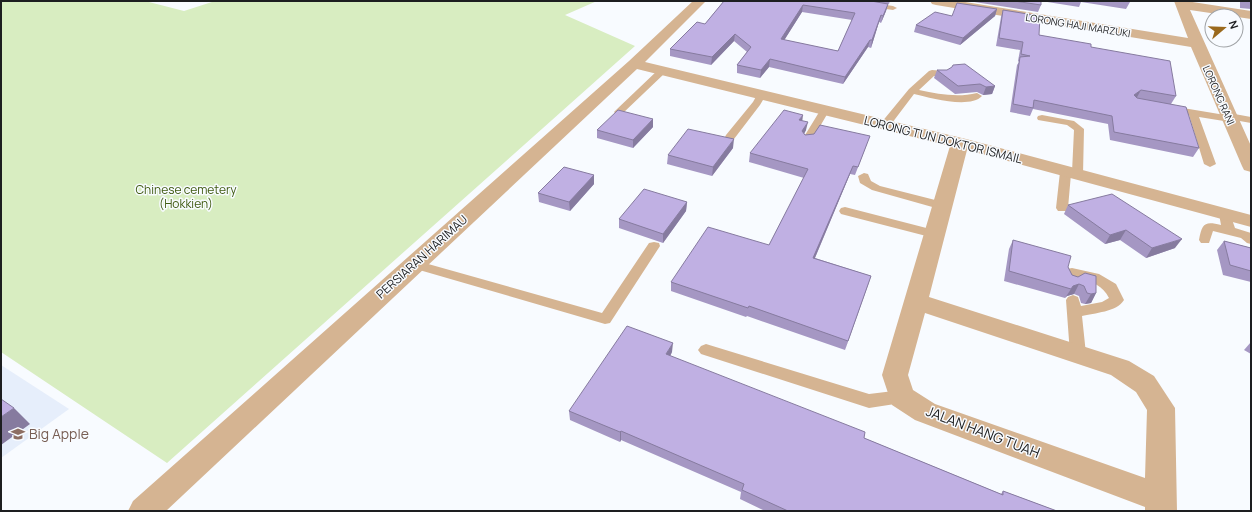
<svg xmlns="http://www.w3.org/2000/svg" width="1252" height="512" viewBox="0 0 1252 512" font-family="Manrope,sans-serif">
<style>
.built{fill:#e6eefb}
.green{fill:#d8edc1}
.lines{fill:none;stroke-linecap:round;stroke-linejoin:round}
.service{fill:#d5b492;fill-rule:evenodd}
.minor{fill:#d5b492;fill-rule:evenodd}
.wall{fill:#a597c3;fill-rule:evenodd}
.shaded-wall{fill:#867b9f}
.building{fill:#c0b0e3;stroke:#867b9f;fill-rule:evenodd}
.labels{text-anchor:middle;stroke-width:3;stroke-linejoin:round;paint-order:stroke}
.far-street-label{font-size:10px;fill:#1d1e20;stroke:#f8fbff}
.street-label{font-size:12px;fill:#1d1e20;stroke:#f8fbff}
.park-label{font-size:12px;fill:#405b12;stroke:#f8fbff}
.near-street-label{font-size:14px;fill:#1d1e20;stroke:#f8fbff}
.near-education-label{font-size:14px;fill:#785e54;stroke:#f8fbff;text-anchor:start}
</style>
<rect width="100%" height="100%" fill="#f8fbff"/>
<path class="built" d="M 1,365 L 69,409 L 1,458 Z"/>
<path class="green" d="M 1,1 L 145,1 L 184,11 L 215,1 L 597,1 L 565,15 L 635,46 L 167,463 L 1,352 Z"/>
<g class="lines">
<path class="service" d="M 841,1 L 860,1 L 893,6 L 897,8 L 893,10 L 845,3 Z
M 662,68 L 666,71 L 665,73 L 622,114 L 616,114 L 614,112 L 616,110 L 659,69 Z
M 932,70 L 944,71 L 949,74 L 944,77 L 934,76 L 919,90 C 939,94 957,98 977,93 L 982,96 C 970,109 930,98 914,94 L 889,127 L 881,127 L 880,125 L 881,123 L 909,89 L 929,71 Z
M 761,92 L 766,95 L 760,105 L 734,139 L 726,139 L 725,137 L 726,135 L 753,102 L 758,93 Z
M 1171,106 L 1225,115 L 1229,113 L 1251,117 L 1251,123 L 1234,120 L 1230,122 L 1199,117 L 1216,164 L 1210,167 L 1204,164 L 1189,115 L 1168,111 L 1166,109 Z
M 824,108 L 829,111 L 812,140 L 811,142 L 803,142 L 802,140 L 821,109 Z
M 1042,115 L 1074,121 L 1084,129 L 1083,174 L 1077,177 L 1073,176 L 1071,174 L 1068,208 L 1066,211 L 1058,211 L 1056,208 L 1060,172 L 1066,169 L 1072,172 L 1074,130 L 1067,125 L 1038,120 L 1037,118 L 1038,116 Z
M 864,173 L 868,174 L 871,181 L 880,186 L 947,203 L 949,206 L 947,209 L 943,210 L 872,190 L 860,183 L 858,176 Z
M 845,207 L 938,231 L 940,234 L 938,237 L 934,238 L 841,214 L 839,211 L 841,208 Z
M 1225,210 L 1229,211 L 1235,228 L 1251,233 L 1251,244 L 1247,243 L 1241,238 L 1213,231 L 1209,243 L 1201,243 L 1199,240 C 1202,223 1205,221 1221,225 L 1219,214 L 1221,211 Z
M 654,242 L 659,243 L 660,246 L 610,323 L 605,324 L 409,267 L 407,264 L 409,261 L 414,260 L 602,313 L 649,243 Z
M 1072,268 L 1099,274 L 1116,284 L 1124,300 C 1117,312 1094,313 1082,316 L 1086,354 L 1083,358 L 1078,360 L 1073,358 L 1070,354 L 1066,300 L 1068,297 L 1073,295 L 1078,297 L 1081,306 L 1102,302 L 1109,298 C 1103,286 1092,281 1079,278 L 1077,283 L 1072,285 L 1067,283 C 1064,279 1064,273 1067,269 Z
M 706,344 L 869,394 L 902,390 L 908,392 L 910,397 L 908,402 L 869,408 L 701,354 L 698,350 L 701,346 Z"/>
<path class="minor" d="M 693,1 L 706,1 L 645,62 L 966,139 L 1251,215 L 1251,227 L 967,150 L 929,297 L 1129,361 L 1154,376 L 1175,408 L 1177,511 L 1145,511 L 1145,507 L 915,420 L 892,405 L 882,375 L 950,146 L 637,69 L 166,511 L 128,511 L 133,501 L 629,61 ZM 925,313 L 1111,375 L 1136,392 L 1147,410 L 1145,478 L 935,404 L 913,390 L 908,375 Z
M 930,1 L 959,1 L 1188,38 L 1174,1 L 1186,1 L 1251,11 L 1251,19 L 1190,10 L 1251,146 L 1251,172 L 1244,170 L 1242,166 L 1191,47 L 936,5 L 932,4 Z"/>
</g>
<path class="wall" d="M 724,1 L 890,1 L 889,4 L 888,4 L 886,11 L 881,23 L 879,22 L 871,48 L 868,47 L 843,84 L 769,67 L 760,78 L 737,73 L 737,65 L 747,52 L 734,41 L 711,65 L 670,56 L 670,49 L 705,24 ZM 802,12 L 852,20 L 838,51 L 784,40 Z
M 968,1 L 1129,1 L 1130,2 L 1126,9 L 1081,2 L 1079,7 L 1041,1 L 1041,5 L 1038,12 Z
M 1240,1 L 1251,1 L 1251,9 L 1240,8 Z
M 997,9 L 995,16 L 960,45 L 914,32 L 916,25 L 952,16 Z
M 1003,10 L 1039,35 L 1091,47 L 1176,96 L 1171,104 L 1199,148 L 1193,157 L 1110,140 L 1108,124 L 1033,109 L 1030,116 L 1010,112 L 1017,65 L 1019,62 L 1018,61 L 1020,50 L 996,46 L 1001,17 Z
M 953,65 L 995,86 L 992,94 L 983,95 L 977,92 L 955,94 L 934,78 L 937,70 L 947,70 L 952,68 Z
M 802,121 L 806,130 L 804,134 L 805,135 L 867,144 L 855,175 L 850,174 L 815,258 L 871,276 L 845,350 L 747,316 L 746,317 L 671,291 L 671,282 L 769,245 L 804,178 L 749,162 L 750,153 Z
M 653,127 L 633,148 L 597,138 L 597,130 Z
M 733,148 L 712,176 L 667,164 L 668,155 Z
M 594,175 L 594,184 L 570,211 L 539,202 L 538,193 Z
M 687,202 L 686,211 L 663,243 L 619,228 L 619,219 Z
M 1068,205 L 1175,248 L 1146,258 L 1120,240 L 1105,244 L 1064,214 Z
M 1013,240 L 1068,267 L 1072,275 L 1096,293 L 1091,303 L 1085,304 L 1081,303 L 1079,296 L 1074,294 L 1067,296 L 1065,298 L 1004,281 L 1009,249 Z
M 1224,241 L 1251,248 L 1251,282 L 1223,275 L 1217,250 Z
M 1251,342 L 1251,354 L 1244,350 Z
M 672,352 L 670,356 L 864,438 L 1001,494 L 1003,491 L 1057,511 L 765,511 L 740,499 L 741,492 L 621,440 L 620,442 L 570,420 L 569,411 Z"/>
<path class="shaded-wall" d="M 888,4 L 886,11 L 881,23 L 883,16 Z
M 803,5 L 802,12 L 780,47 L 781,39 Z
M 997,9 L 995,16 L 960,45 L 963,38 Z
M 881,15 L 879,22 L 871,48 L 872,40 Z
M 735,34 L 734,41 L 711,65 L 712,57 Z
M 870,40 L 868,47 L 843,84 L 845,77 Z
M 770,59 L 769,67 L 760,78 L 761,70 Z
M 995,86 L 992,94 L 983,95 L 986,87 Z
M 1141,90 L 1136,99 L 1134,95 Z
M 803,115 L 802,123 L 799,120 Z
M 653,119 L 653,127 L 633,148 L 633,140 Z
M 808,122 L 806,130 L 801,139 L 802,131 Z
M 734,139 L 733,148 L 712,176 L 713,167 Z
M 853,166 L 850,174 L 811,267 L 813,258 Z
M 594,175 L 594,184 L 570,211 L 569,202 Z
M 687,202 L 686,211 L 663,243 L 663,234 Z
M 1126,230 L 1120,240 L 1105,244 L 1110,235 Z
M 1182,239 L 1175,248 L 1146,258 L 1152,248 Z
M 871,276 L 868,285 L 845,350 L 848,341 Z
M 1079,284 L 1074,294 L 1067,296 L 1065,298 L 1073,286 Z
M 1096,293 L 1091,303 L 1085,304 L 1091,294 Z
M 673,343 L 672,352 L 666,364 L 666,354 Z
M 14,408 L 30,424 L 1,445 L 1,417 Z
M 621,431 L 621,440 L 620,442 L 620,432 Z"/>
<path class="building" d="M 724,1 L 871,1 L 888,4 L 883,16 L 881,15 L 872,40 L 870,40 L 845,77 L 770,59 L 761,70 L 737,65 L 751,47 L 735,34 L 712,57 L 670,49 L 697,22 L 705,24 ZM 803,5 L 855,13 L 838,51 L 781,39 Z
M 1014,1 L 1041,1 L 1041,5 Z
M 957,3 L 997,9 L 963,38 L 916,25 L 935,12 L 952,16 Z
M 1003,10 L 1040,16 L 1039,35 L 1091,44 L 1091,47 L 1170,61 L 1176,96 L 1141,90 L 1134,95 L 1137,98 L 1186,107 L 1199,148 L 1114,132 L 1112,116 L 1034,100 L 1033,108 L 1013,104 L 1020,57 L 1030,56 L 1021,54 L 1023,42 L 999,38 Z
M 965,64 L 995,86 L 986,87 L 980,84 L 958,86 L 937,70 L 947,70 L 952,67 L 953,65 Z
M 618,110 L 653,119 L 633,140 L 597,130 Z
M 784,110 L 803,115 L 799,120 L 808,122 L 802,131 L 805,135 L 814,134 L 820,125 L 870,136 L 858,167 L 853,166 L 813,258 L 871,276 L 848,341 L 749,306 L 748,308 L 671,282 L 708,227 L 769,245 L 808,169 L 750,153 Z
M 688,129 L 734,139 L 713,167 L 668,155 Z
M 564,167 L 594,175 L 569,202 L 538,193 Z
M 644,189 L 687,202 L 663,234 L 619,219 Z
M 1112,194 L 1182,239 L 1152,248 L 1126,230 L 1110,235 L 1068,205 Z
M 1013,240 L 1071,256 L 1068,267 L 1072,275 L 1078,277 L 1085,273 L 1096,276 L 1096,293 L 1091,294 L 1087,293 L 1084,286 L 1079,284 L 1073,286 L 1071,289 L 1009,271 Z
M 1224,241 L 1251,248 L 1251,271 L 1230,265 Z
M 627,326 L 673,343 L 666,354 L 865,432 L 864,438 L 1003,495 L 1003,491 L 1057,511 L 788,511 L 742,490 L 744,484 L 621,431 L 620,432 L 569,411 Z
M 1,399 L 14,408 L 1,417 Z"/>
<defs>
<symbol id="school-bare" viewBox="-9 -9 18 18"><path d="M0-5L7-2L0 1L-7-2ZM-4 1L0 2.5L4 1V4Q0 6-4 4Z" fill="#8d6e63" stroke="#f8fbff" stroke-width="2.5" paint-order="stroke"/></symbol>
</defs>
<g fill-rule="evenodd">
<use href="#school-bare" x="8" y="424" width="20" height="20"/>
</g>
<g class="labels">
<g class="far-street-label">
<text transform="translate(1078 25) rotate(9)" y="4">LORONG HAJI MARZUKI</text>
<text transform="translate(1219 95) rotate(66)" y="4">LORONG RANI</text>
</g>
<g class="street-label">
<text transform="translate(943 140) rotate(14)" y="4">LORONG TUN DOKTOR ISMAIL</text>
<text transform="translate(422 257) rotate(-42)" y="4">PERSIARAN HARIMAU</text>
</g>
<g class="park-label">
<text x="186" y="194">Chinese cemetery<tspan x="186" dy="14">(Hokkien)</tspan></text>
</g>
<g class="near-street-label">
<text transform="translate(983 432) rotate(21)" y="5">JALAN HANG TUAH</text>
</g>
<g class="near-education-label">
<text x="29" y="439">Big Apple</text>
</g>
</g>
<rect width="1252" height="512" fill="none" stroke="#1d1e20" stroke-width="4"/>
<g transform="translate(1224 28) rotate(71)"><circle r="19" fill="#f8fbff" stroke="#a0a3a6"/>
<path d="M0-3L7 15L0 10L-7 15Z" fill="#9a691d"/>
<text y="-6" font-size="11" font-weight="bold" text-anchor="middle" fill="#1d1e20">N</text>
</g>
</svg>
